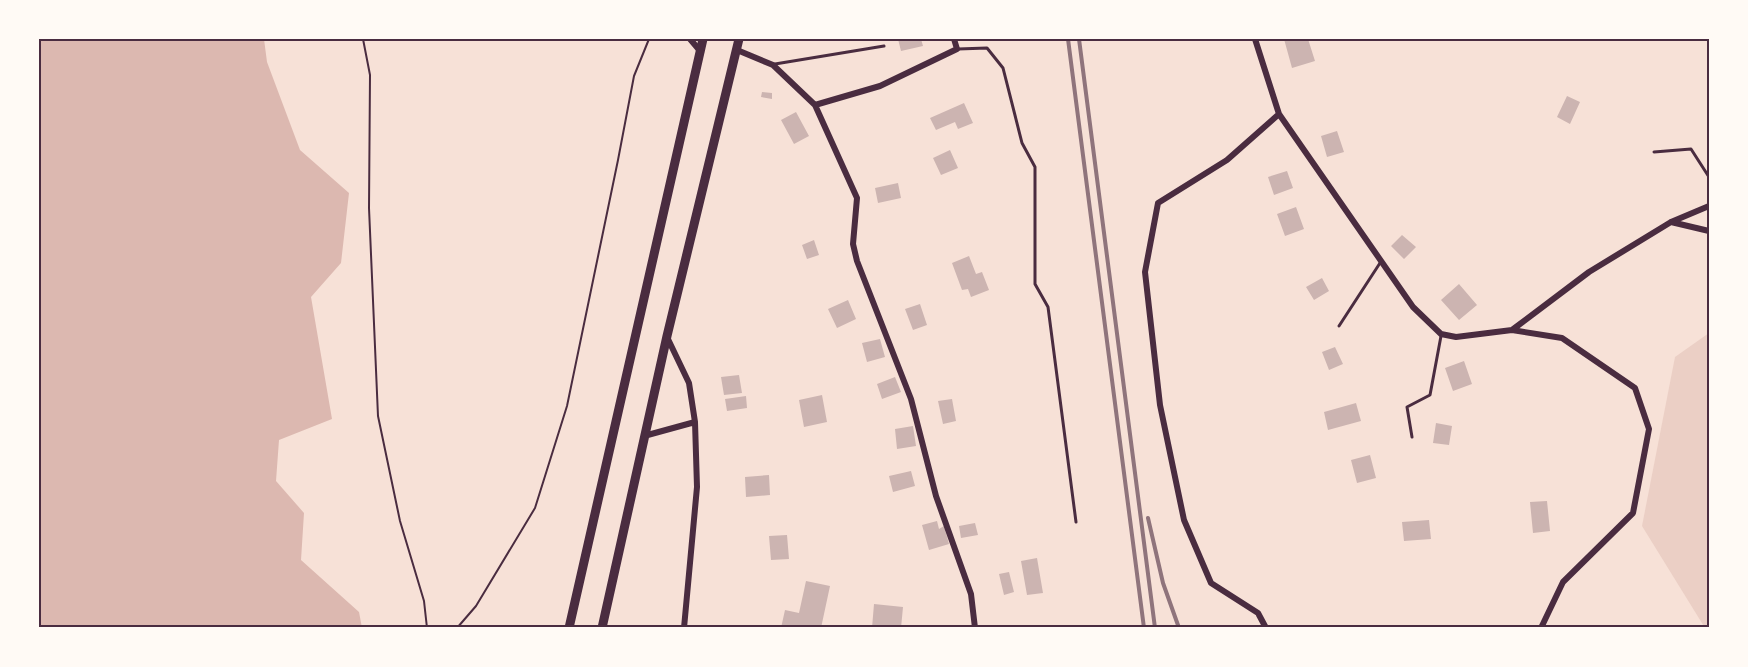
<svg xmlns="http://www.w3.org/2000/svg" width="1748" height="667" viewBox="0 0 1748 667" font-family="Commissioner,sans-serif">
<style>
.green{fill:#ebcfc5}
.water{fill:#dcb8b0}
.building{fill:#ccb4b1}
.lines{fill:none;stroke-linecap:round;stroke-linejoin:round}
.path{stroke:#4a2c40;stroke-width:2}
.service{stroke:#4a2c40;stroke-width:3}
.minor{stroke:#4a2c40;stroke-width:6}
.primary{stroke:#4a2c40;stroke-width:9}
.rail{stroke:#8f747c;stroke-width:4}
.neatline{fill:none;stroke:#4a2c40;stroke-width:2}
</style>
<rect width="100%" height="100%" fill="#f7e1d7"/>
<path class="green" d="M 1709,333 L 1709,628 L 1705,628 L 1642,526 L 1675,357 Z"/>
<path class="water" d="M 39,39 L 264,39 L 267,62 L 300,150 L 349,193 L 341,263 L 311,297 L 332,419 L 279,440 L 276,481 L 304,513 L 301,560 L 359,612 L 362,628 L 39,628 Z"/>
<path class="building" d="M 898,39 L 921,39 L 923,46 L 901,51 Z
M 1284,39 L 1308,39 L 1315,61 L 1292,68 Z
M 762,92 L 772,93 L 772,99 L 761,97 Z
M 1567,96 L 1580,102 L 1570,124 L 1557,117 Z
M 964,103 L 973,123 L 958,129 L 955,122 L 936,130 L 930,118 Z
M 796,112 L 809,136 L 794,144 L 781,120 Z
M 1337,131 L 1344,152 L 1327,157 L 1321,136 Z
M 950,150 L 958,168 L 941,175 L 933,158 Z
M 1287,171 L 1293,188 L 1274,195 L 1268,177 Z
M 898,183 L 901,198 L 878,203 L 875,188 Z
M 1296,207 L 1304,229 L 1285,236 L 1277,214 Z
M 1402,235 L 1416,247 L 1404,259 L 1391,246 Z
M 814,240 L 819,255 L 807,259 L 802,245 Z
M 969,256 L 976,274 L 982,272 L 989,290 L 971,297 L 968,289 L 962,290 L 952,263 Z
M 1322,278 L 1329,291 L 1314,300 L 1306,287 Z
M 1459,284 L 1477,305 L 1459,320 L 1441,300 Z
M 848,300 L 856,319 L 837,328 L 828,309 Z
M 920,304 L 927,325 L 913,330 L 905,309 Z
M 880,339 L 885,357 L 867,362 L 862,343 Z
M 1335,347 L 1343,364 L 1329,370 L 1322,352 Z
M 1464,361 L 1472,384 L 1453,391 L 1445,368 Z
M 739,375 L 742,393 L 724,395 L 721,377 Z
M 895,377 L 901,392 L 882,399 L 877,384 Z
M 822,395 L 827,422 L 804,427 L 799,400 Z
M 746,396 L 747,408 L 727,411 L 725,399 Z
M 952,399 L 956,421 L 943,424 L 938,401 Z
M 1356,403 L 1361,421 L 1328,430 L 1324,412 Z
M 1436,423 L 1452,426 L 1449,445 L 1433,443 Z
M 913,426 L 916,446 L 897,449 L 895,429 Z
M 1370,455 L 1376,478 L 1357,483 L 1351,460 Z
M 911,471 L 915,486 L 893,492 L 889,476 Z
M 769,475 L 770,495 L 746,497 L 745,477 Z
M 1547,501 L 1550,531 L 1533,533 L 1530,502 Z
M 1429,520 L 1431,539 L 1404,541 L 1402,522 Z
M 937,521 L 939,529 L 944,526 L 949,544 L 929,550 L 922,525 Z
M 975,523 L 978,535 L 961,538 L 959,526 Z
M 787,535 L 789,559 L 771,560 L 769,536 Z
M 1037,558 L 1043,593 L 1027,595 L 1021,561 Z
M 1009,572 L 1014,592 L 1004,595 L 999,574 Z
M 806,581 L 830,586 L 821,628 L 807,625 L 806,628 L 781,628 L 785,610 L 799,613 Z
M 874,604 L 903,607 L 901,628 L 872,628 Z"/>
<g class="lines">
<path class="path" d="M 363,39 L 370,75 L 369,208 L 378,416 L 400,521 L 424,601 L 427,628
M 457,628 L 476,606 L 535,508 L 567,406 L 618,160 L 634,76 L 649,39"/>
<path class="service" d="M 958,49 L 987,48 L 1003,68 L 1022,143 L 1035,167 L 1035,284 L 1048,307 L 1076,522
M 775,64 L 884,46
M 1654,152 L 1691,149 L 1709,177
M 1339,326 L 1380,263
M 1412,437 L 1407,407 L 1430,395 L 1441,336"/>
<path class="minor" d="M 690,39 L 701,52
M 954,39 L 957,49 L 880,86 L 815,105 L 857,198 L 853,244 L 857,261 L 911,399 L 936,496 L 971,594 L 975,628
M 1255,39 L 1279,114 L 1413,307 L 1441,334 L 1456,337 L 1512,330 L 1589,272 L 1671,222 L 1709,206
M 737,50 L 773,65 L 815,105
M 1671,222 L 1709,231
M 1512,330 L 1562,338 L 1635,388 L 1649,429 L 1633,513 L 1563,582 L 1541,628
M 667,337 L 689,383 L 695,422 L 697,487 L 684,628
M 644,436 L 695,422
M 1266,628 L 1258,613 L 1211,583 L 1184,520 L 1160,405 L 1145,272 L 1158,203 L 1227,160 L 1279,114"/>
<path class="primary" d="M 569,628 L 703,39
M 602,628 L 667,336 L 739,39"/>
<path class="rail" d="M 1068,39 L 1144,628
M 1079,39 L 1155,628
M 1148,518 L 1163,583 L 1179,628"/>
</g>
<rect width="1748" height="667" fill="none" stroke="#fffaf5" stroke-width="81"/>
<rect x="40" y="40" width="1668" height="586" class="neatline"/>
</svg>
